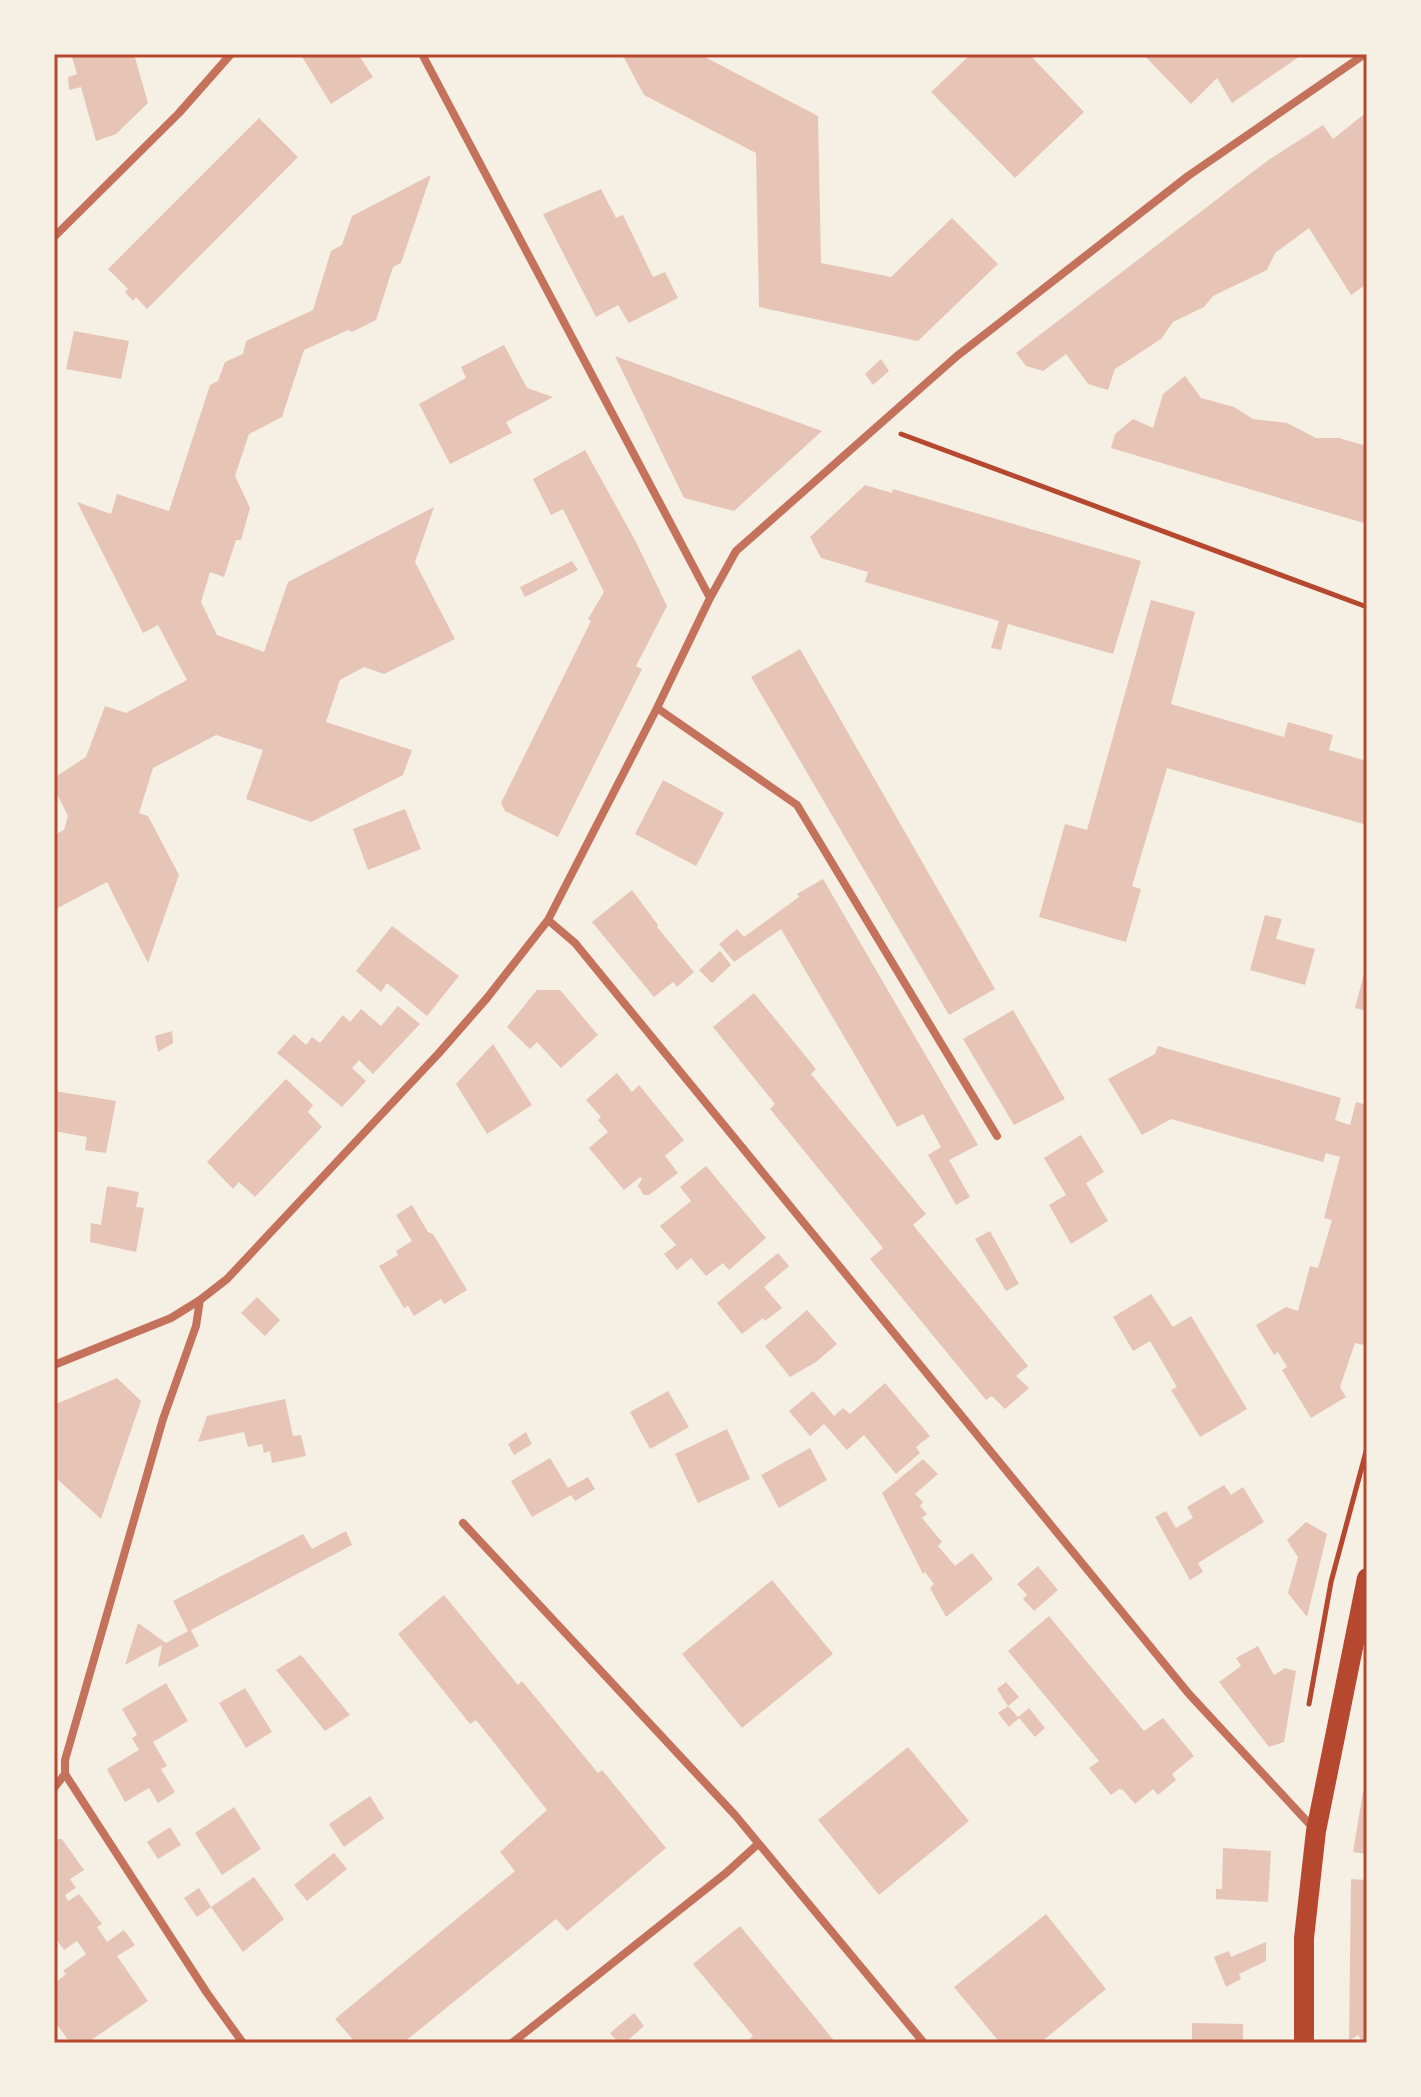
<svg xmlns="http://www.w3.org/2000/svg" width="1421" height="2097" viewBox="0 0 1421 2097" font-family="Overpass,sans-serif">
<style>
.building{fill:#e6c5b7}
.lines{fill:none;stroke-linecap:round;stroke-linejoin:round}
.path{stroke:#b5482f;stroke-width:5}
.minor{stroke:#c5725c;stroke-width:8}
.primary{stroke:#b5482f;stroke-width:20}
.neatline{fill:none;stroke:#b5482f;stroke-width:3}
</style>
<rect width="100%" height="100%" fill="#f6efe4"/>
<path class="building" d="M 71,54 L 134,54 L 148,103 L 116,134 L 96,141 L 81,87 L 69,90 L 68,77 L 77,74 Z
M 303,54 L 358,54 L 373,77 L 331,104 L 301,55 Z
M 622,54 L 699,54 L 818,116 L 821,263 L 891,277 L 952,218 L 998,264 L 918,341 L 759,307 L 756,153 L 644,95 Z
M 971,54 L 1029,54 L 1084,112 L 1015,178 L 931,92 Z
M 1143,54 L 1303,54 L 1232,103 L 1217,78 L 1191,104 Z
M 1367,112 L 1367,284 L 1351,295 L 1309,228 L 1275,253 L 1267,270 L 1213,296 L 1204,307 L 1173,322 L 1161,339 L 1115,369 L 1108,390 L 1088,384 L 1066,354 L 1043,371 L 1026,366 L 1016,353 L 1267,161 L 1323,125 L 1333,139 Z
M 259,118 L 298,157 L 147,309 L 136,297 L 133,301 L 125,292 L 128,289 L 108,269 Z
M 431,175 L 401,263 L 393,267 L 376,320 L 352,332 L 348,330 L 304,350 L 282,417 L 249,434 L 235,476 L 250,508 L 241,540 L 236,540 L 224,577 L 210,572 L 201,602 L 217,635 L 264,652 L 288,582 L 434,507 L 415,562 L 455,639 L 384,674 L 364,667 L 340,680 L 326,722 L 412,750 L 403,775 L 311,822 L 246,799 L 263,750 L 216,735 L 153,768 L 139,813 L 148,816 L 179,875 L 148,963 L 107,882 L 54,910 L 54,835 L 64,830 L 68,816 L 54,788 L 54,778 L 86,757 L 105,706 L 126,713 L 187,680 L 158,625 L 143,633 L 77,502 L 111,514 L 117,494 L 169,511 L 210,385 L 218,381 L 225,362 L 243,354 L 246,341 L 313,310 L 331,251 L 342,245 L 352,216 Z
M 601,189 L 616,218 L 623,215 L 653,277 L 665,272 L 678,298 L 629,323 L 618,305 L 596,317 L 543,214 Z
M 74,331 L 129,341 L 121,379 L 66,369 Z
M 504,345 L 527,388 L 553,397 L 506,422 L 512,433 L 450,464 L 419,404 L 466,378 L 461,367 Z
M 615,356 L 662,373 L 822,431 L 734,511 L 684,498 Z
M 881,359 L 889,371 L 873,385 L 865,374 Z
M 1185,376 L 1201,398 L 1234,407 L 1253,419 L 1287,423 L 1316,438 L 1339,438 L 1367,446 L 1367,524 L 1111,448 L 1115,434 L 1133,419 L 1153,428 L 1163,394 Z
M 585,450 L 636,542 L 667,606 L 636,666 L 642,669 L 558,837 L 505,811 L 501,803 L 591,621 L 588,619 L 604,592 L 563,509 L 551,515 L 533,479 Z
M 865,485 L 892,493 L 893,489 L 1141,561 L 1113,654 L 1008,624 L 1001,650 L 991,648 L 999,621 L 865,582 L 868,572 L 821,558 L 810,537 Z
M 572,561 L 578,570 L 525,597 L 520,587 Z
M 1151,600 L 1195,612 L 1171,704 L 1284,737 L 1288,722 L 1333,735 L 1329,750 L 1367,761 L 1367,825 L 1167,768 L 1132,886 L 1141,889 L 1126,942 L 1039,917 L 1065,824 L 1087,830 Z
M 800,649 L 995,989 L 949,1015 L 751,677 Z
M 663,780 L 724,813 L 696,866 L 635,834 Z
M 405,809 L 421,849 L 368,870 L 353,829 Z
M 823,879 L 978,1145 L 949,1160 L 970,1197 L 956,1205 L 928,1155 L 941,1147 L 923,1114 L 897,1127 L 781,929 L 734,962 L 719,944 L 737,929 L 744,937 L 799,897 L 797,894 Z
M 632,890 L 658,925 L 657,927 L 694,972 L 677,987 L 673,982 L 654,997 L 592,922 Z
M 1265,915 L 1282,919 L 1276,939 L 1315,949 L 1305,985 L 1250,970 Z
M 392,926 L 459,976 L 427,1016 L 387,983 L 381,992 L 356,971 Z
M 720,951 L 731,965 L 712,983 L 699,970 Z
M 1366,966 L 1367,967 L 1367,1011 L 1355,1008 Z
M 537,990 L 560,990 L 598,1035 L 561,1068 L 537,1042 L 530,1049 L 507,1027 Z
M 754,993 L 816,1069 L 811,1074 L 926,1214 L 913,1225 L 1028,1366 L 1016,1376 L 1029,1388 L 1005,1409 L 992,1396 L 986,1400 L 870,1259 L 883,1248 L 770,1109 L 775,1104 L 713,1027 Z
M 398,1006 L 420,1024 L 373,1074 L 359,1060 L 352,1068 L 366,1081 L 342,1107 L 277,1053 L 294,1034 L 306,1045 L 312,1037 L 320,1043 L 343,1015 L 350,1022 L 361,1009 L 381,1026 Z
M 1013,1010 L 1065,1099 L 1014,1125 L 963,1039 Z
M 172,1031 L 173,1043 L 158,1052 L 155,1036 Z
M 493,1044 L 532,1105 L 487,1134 L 456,1084 Z
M 1158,1046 L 1341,1098 L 1335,1120 L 1350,1125 L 1356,1102 L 1367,1105 L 1367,1331 L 1363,1345 L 1355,1343 L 1340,1387 L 1346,1397 L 1311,1418 L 1282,1370 L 1287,1367 L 1278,1352 L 1274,1355 L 1256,1325 L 1286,1307 L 1298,1311 L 1310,1266 L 1318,1268 L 1332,1220 L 1324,1218 L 1340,1157 L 1326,1153 L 1323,1162 L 1171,1119 L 1142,1135 L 1108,1079 L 1155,1054 Z
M 617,1073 L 632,1092 L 639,1085 L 684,1140 L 665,1156 L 678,1173 L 649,1195 L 644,1195 L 638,1186 L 642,1179 L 640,1177 L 624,1190 L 589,1148 L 608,1132 L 598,1120 L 601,1117 L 586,1100 Z
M 286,1079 L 313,1105 L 308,1112 L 322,1127 L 255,1197 L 239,1182 L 233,1189 L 207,1162 Z
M 54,1091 L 116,1101 L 106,1153 L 85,1150 L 87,1137 L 54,1131 Z
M 1081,1135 L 1104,1172 L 1086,1183 L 1108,1221 L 1071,1244 L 1049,1205 L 1066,1195 L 1044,1158 Z
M 706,1166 L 766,1238 L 729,1270 L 723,1263 L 706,1276 L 691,1258 L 677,1270 L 664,1254 L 676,1245 L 660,1226 L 691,1201 L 680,1187 Z
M 107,1186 L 139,1192 L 136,1207 L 144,1208 L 136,1252 L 90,1242 L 91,1223 L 101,1225 Z
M 412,1205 L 428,1232 L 433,1234 L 467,1290 L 444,1304 L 441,1299 L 414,1316 L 408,1306 L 404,1308 L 379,1266 L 398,1255 L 396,1251 L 412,1241 L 396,1215 Z
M 990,1231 L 1019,1284 L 1006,1291 L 975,1239 Z
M 778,1253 L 789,1266 L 764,1287 L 782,1308 L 765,1321 L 763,1318 L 742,1334 L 717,1303 Z
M 1151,1294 L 1173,1327 L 1191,1316 L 1247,1409 L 1200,1437 L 1171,1390 L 1177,1387 L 1150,1341 L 1133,1351 L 1113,1317 Z
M 257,1297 L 280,1320 L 265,1336 L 241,1313 Z
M 807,1310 L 837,1344 L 816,1362 L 790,1377 L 765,1346 Z
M 117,1378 L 141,1401 L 101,1519 L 54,1476 L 54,1405 Z
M 885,1383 L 930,1436 L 916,1447 L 920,1453 L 896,1474 L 864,1435 L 847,1450 L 824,1424 L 810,1436 L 789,1411 L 813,1391 L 834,1416 L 843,1408 L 850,1414 Z
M 668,1391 L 689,1427 L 650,1449 L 630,1412 Z
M 285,1399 L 293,1436 L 301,1435 L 306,1456 L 272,1463 L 270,1451 L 264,1453 L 262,1444 L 248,1447 L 244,1432 L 198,1442 L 207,1416 Z
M 727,1429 L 750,1479 L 698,1503 L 675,1454 Z
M 526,1432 L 532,1444 L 514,1455 L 508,1444 Z
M 810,1448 L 827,1480 L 779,1508 L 761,1475 Z
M 550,1458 L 568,1488 L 588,1477 L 595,1489 L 575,1501 L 571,1495 L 532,1517 L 511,1481 Z
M 923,1459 L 938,1474 L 915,1494 L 923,1502 L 920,1506 L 927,1514 L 922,1518 L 942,1542 L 938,1546 L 955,1566 L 972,1553 L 993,1579 L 946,1617 L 930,1588 L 934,1584 L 925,1572 L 923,1574 L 882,1493 Z
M 1224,1485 L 1231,1495 L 1243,1487 L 1264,1522 L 1198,1563 L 1203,1572 L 1190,1580 L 1155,1517 L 1166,1511 L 1176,1528 L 1193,1518 L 1187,1507 Z
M 1306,1522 L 1327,1534 L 1307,1617 L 1288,1593 L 1298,1557 L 1287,1540 Z
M 346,1531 L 352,1545 L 191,1630 L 199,1646 L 158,1667 L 162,1645 L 125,1665 L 138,1623 L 166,1643 L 188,1631 L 173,1601 L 303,1534 L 312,1549 Z
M 1038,1566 L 1058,1590 L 1034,1611 L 1023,1599 L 1027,1595 L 1017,1584 Z
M 772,1580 L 833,1654 L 742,1728 L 682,1654 Z
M 444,1595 L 518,1685 L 522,1681 L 598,1773 L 602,1770 L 666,1848 L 567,1931 L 556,1919 L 403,2043 L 356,2043 L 335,2019 L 515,1871 L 500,1852 L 547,1810 L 476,1720 L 470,1724 L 398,1634 Z
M 1049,1616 L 1144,1731 L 1163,1718 L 1194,1756 L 1172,1774 L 1176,1780 L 1158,1795 L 1153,1789 L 1135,1804 L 1123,1790 L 1119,1789 L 1111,1795 L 1089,1768 L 1099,1761 L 1008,1651 Z
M 1258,1646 L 1274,1675 L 1285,1668 L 1296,1671 L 1284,1742 L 1269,1747 L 1219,1682 L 1241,1666 L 1236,1658 Z
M 301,1655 L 350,1715 L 325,1731 L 276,1670 Z
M 1006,1682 L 1019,1697 L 1008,1706 L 997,1689 Z
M 166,1683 L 188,1721 L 153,1742 L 167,1766 L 161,1769 L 175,1792 L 158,1803 L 149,1788 L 125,1802 L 107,1769 L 139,1750 L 132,1738 L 137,1735 L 122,1709 Z
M 245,1688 L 272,1732 L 246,1748 L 219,1703 Z
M 1008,1706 L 1018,1717 L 1029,1708 L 1045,1728 L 1035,1737 L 1019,1718 L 1009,1727 L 998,1713 Z
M 908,1747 L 969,1821 L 879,1895 L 818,1820 Z
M 1363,1792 L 1367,1793 L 1367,1854 L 1353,1852 Z
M 370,1796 L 384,1818 L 344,1847 L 329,1824 Z
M 234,1807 L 261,1849 L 222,1875 L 195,1833 Z
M 170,1827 L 181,1845 L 158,1859 L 147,1842 Z
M 54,1839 L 62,1839 L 84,1870 L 70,1879 L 76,1888 L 65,1895 L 68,1901 L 79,1894 L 102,1924 L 97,1927 L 107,1942 L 124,1930 L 135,1945 L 117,1956 L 148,2001 L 87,2043 L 70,2043 L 54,2020 L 54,1999 L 58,1996 L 54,1991 L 54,1984 L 66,1974 L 63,1971 L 86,1954 L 77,1941 L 64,1950 L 54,1936 Z
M 1223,1848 L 1271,1851 L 1268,1902 L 1216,1899 L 1216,1889 L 1222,1889 Z
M 334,1853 L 347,1869 L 307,1901 L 294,1885 Z
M 254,1877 L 284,1919 L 243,1952 L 211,1907 Z
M 1351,1879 L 1367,1880 L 1367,2043 L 1363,2043 L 1358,2035 L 1349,2041 Z
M 199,1888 L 211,1907 L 197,1917 L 184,1898 Z
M 1046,1914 L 1106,1989 L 1040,2043 L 1000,2043 L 954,1987 Z
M 740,1926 L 836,2043 L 744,2043 L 753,2036 L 693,1964 Z
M 1266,1942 L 1266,1961 L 1239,1974 L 1241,1979 L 1226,1987 L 1214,1957 L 1229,1951 L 1231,1957 Z
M 634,2013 L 644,2026 L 625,2043 L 614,2043 L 617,2041 L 610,2033 Z
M 1192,2023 L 1243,2024 L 1243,2043 L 1192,2043 Z"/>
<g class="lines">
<path class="path" d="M 901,434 L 1367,607
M 1309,1704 L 1331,1582 L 1367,1448"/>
<path class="minor" d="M 422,54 L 710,598
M 54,237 L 179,113 L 231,54
M 657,708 L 797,805 L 997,1136
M 548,920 L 575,943 L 1189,1694 L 1315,1830
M 200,1300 L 196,1326 L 163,1419 L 65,1760 L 65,1774 L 207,1993 L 243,2043
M 54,1365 L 171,1318 L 200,1300 L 227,1279 L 439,1053 L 487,998 L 548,920 L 657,708 L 710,598 L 736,551 L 957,356 L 1188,176 L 1365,54
M 463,1523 L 735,1815 L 924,2043
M 54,1788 L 65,1774
M 512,2043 L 726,1873 L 758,1844"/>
<path class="primary" d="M 1304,2043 L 1304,1938 L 1316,1831 L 1367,1578"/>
</g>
<rect width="1421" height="2097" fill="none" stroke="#f6efe4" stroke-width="112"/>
<rect x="56" y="56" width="1309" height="1985" class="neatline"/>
</svg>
